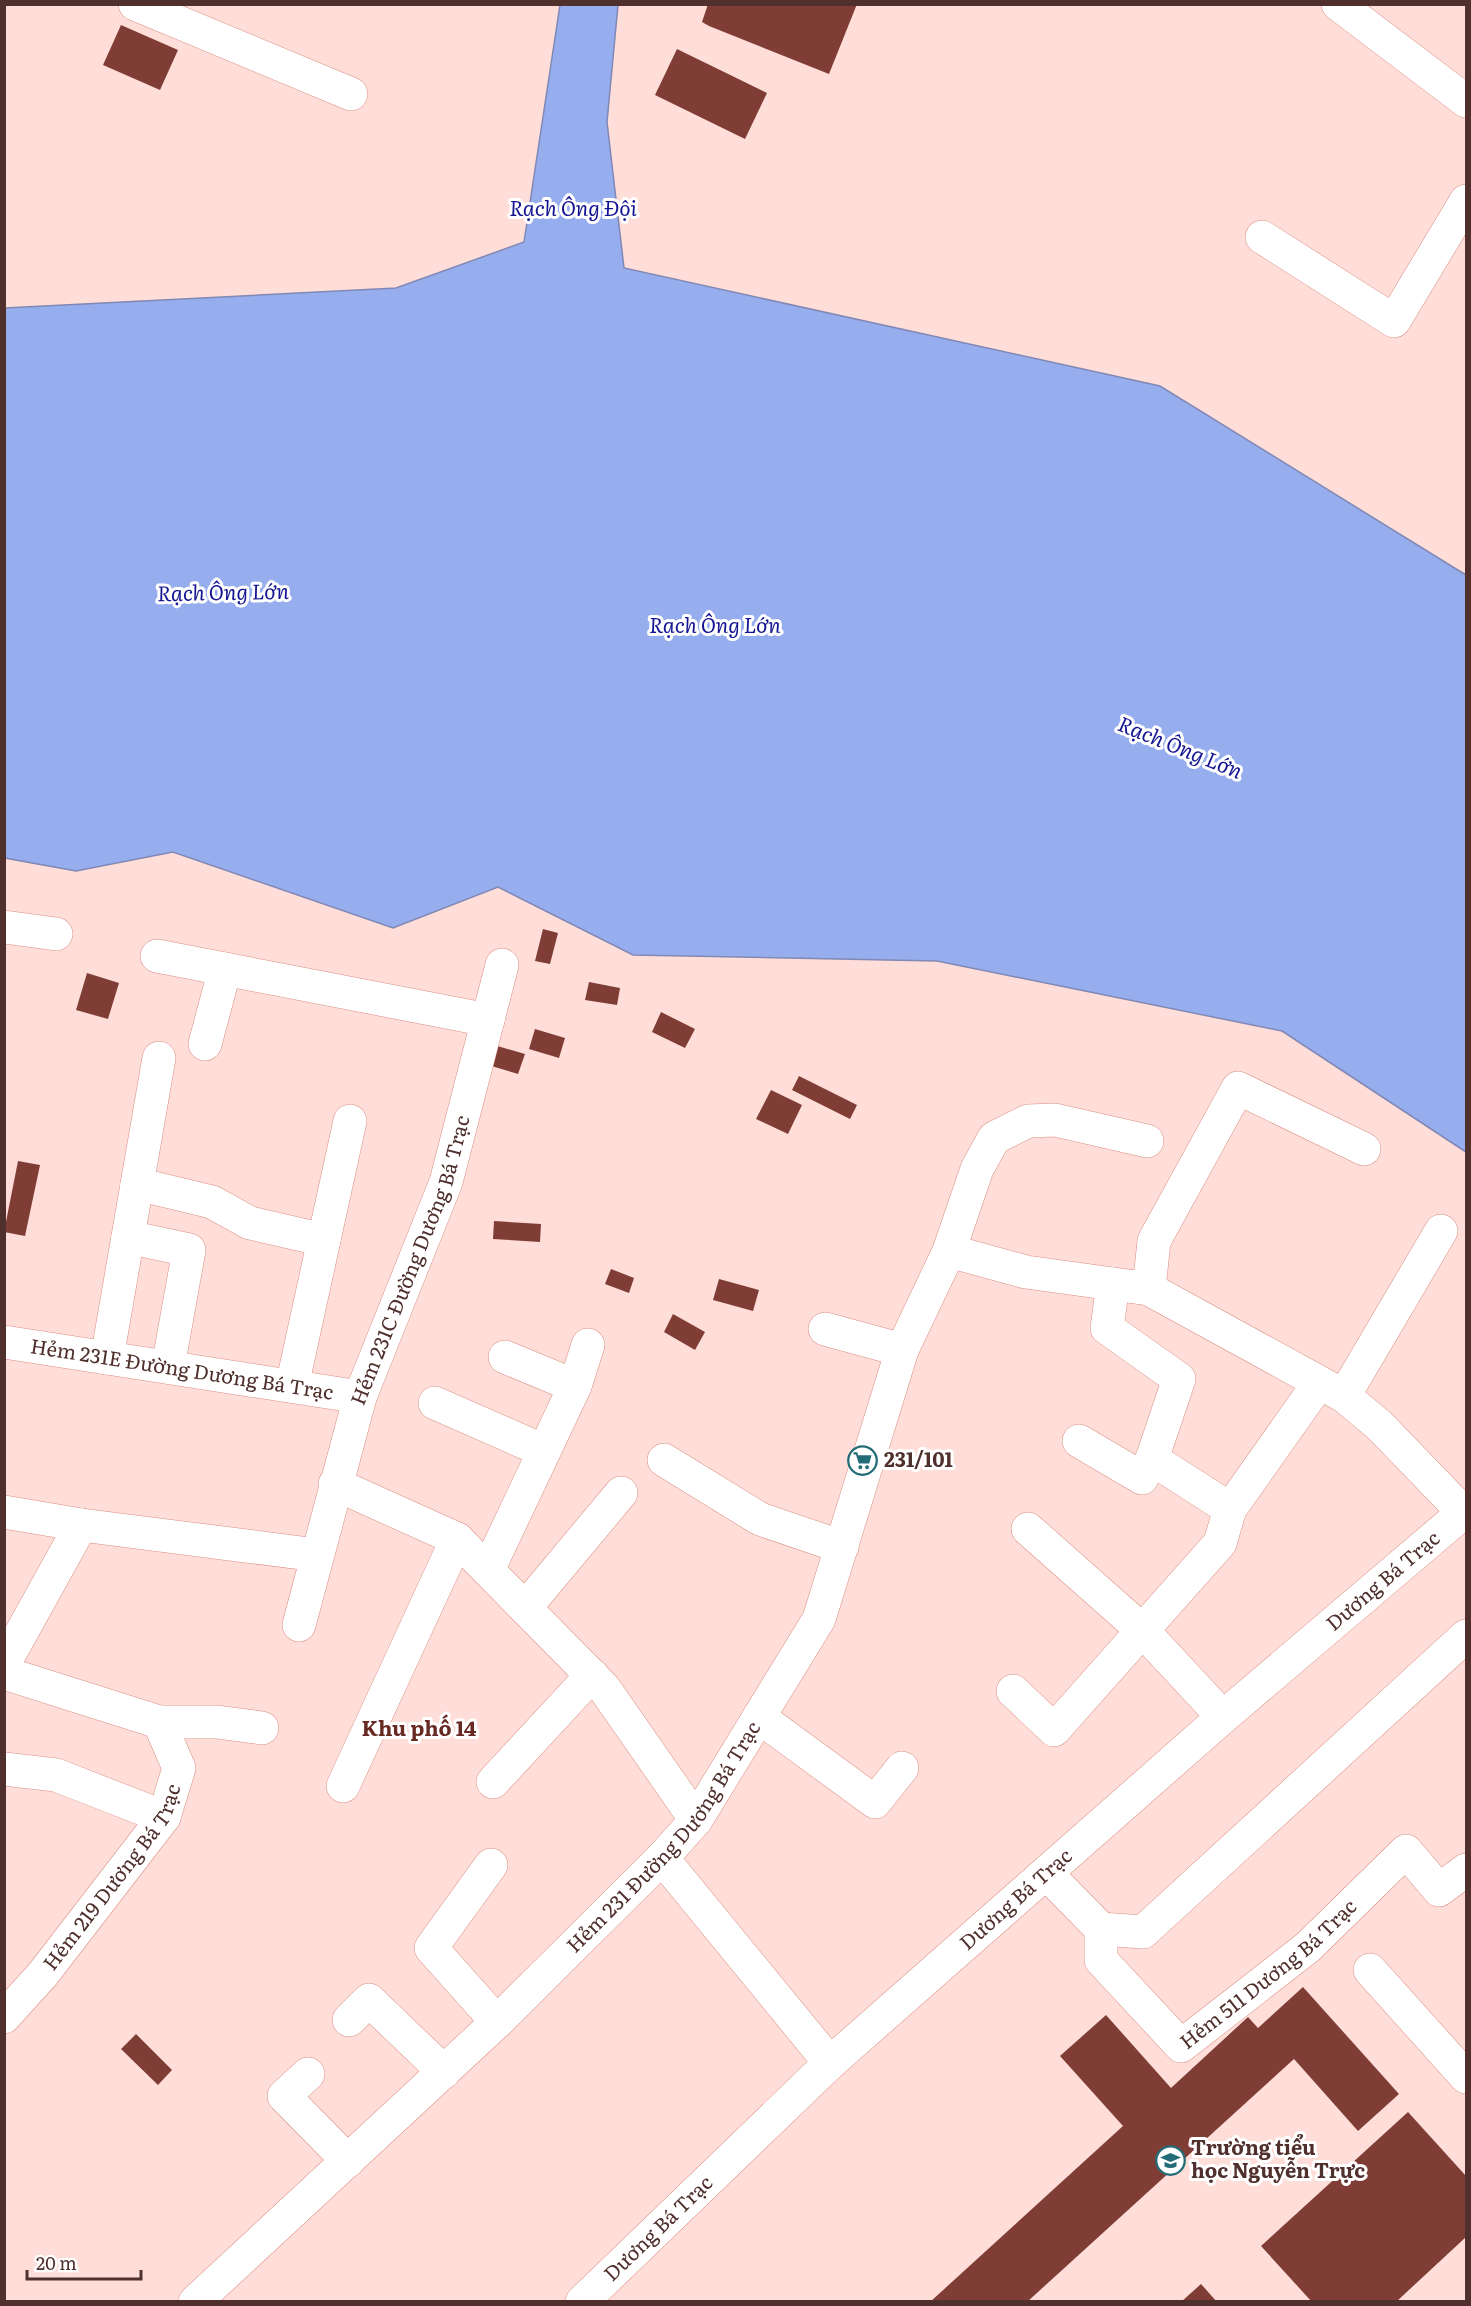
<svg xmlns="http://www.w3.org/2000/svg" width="1471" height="2306" viewBox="0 0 1471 2306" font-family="Literata,serif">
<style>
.water{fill:#96adee;stroke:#8188b4;stroke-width:1.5}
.building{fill:#7f3d35}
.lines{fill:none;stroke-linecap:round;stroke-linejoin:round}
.minor-casing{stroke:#da8f84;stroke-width:34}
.minor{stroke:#fff;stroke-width:33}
.labels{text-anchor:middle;stroke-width:6;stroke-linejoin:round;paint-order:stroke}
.street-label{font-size:20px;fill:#4f302c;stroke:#fff}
.poi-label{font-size:20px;font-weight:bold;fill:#4f302c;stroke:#fff;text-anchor:start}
.water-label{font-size:21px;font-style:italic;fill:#151593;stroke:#fff}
.neighbourhood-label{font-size:21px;font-weight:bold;fill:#682922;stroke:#fff}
</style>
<rect width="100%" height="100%" fill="#ffded9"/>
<path class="water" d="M 560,5 L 618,5 L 607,122 L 624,268 L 1160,386 L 1466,575 L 1466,1152 L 1282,1031 L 937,961 L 633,955 L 498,887 L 393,928 L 173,852 L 76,871 L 5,858 L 5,308 L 396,288 L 524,242 Z"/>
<path class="building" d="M 708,4 L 857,4 L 829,74 L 709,26 L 702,22 Z
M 121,25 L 178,50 L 160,90 L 103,65 Z
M 677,49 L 767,93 L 745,139 L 655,95 Z
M 543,929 L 558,933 L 550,964 L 535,961 Z
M 87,973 L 119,983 L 108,1019 L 76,1010 Z
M 589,982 L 620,988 L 617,1005 L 585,1000 Z
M 661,1012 L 695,1029 L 685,1048 L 652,1032 Z
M 535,1029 L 565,1038 L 559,1058 L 529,1049 Z
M 494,1045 L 525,1054 L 518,1074 L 488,1065 Z
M 799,1076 L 857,1105 L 850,1119 L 792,1090 Z
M 771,1090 L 802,1105 L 788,1134 L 756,1119 Z
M 18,1161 L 40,1165 L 25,1236 L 4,1232 Z
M 494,1221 L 541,1224 L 540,1242 L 493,1239 Z
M 611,1269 L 634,1278 L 629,1293 L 605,1284 Z
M 719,1279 L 759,1290 L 753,1311 L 713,1300 Z
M 673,1314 L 705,1332 L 695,1350 L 664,1332 Z
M 1303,1987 L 1399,2094 L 1358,2131 L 1294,2059 L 1027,2302 L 930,2302 L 1123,2126 L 1060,2056 L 1106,2015 L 1171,2088 L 1248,2017 L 1258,2028 Z
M 136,2034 L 172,2070 L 158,2085 L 121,2049 Z
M 1408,2112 L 1466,2176 L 1466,2237 L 1396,2302 L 1312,2302 L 1261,2246 Z
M 1201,2284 L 1217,2302 L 1181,2302 Z"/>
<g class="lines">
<defs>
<g id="minor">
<path d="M 135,4 L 351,94"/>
<path d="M 1338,4 L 1466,101"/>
<path d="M 1262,237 L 1394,321 L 1466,201"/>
<path d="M 4,927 L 56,934"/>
<path d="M 157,956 L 488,1020"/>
<path d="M 205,1044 L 225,969"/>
<path d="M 137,1184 L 212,1202 L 250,1223 L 324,1240"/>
<path d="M 1441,1231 L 1344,1396 L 1379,1425 L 1466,1515"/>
<path d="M 128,1237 L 189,1250 L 168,1367"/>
<path d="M 949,1251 L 1026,1272 L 1149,1289 L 1344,1396"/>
<path d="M 1149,1289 L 1154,1241 L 1238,1088 L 1364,1149"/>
<path d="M 825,1329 L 902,1350"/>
<path id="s1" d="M 4,1342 L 360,1397"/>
<path d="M 505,1357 L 575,1386"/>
<path d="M 107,1358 L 159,1058"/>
<path d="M 292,1386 L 350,1121"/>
<path d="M 435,1403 L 544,1451"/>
<path d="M 1079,1441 L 1142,1478 L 1152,1459 L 1179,1379 L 1107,1328 L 1113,1284"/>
<path d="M 1152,1459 L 1230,1509"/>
<path d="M 664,1460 L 760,1519 L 842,1547"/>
<path d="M 335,1484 L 457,1539 L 604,1688 L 696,1820"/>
<path d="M 4,1512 L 81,1525 L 317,1555"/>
<path d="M 1028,1529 L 1143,1631 L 1223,1717"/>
<path d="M 488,1570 L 575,1386 L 588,1345"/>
<path d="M 525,1608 L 621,1493"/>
<path id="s2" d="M 299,1625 L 360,1397 L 446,1182 L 502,965"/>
<path d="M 4,1664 L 81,1525"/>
<path d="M 4,1673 L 159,1722 L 217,1722 L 262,1728"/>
<path d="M 1013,1691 L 1054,1730 L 1220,1543 L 1230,1509 L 1319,1383"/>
<path d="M 759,1717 L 875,1802 L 902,1768"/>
<path d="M 4,1769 L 56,1775 L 164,1817"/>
<path d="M 493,1782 L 592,1675"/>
<path d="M 343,1786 L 457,1539"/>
<path d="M 662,1858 L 830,2063"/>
<path d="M 491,1865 L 431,1948 L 497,2022"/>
<path id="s3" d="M 1046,1873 L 1101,1929 L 1101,1960 L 1181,2046 L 1308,1947 L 1406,1851 L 1439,1890 L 1466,1870"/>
<path d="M 1101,1929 L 1143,1932 L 1466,1636"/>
<path d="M 1370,1970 L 1466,2077"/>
<path id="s4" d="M 4,2017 L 43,1974 L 164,1817 L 179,1768 L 159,1722"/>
<path d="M 349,2020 L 369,2000 L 444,2072"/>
<path d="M 308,2074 L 284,2096 L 348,2161"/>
<path id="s5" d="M 195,2302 L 497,2022 L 662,1858 L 696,1820 L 819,1619 L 902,1350 L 949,1251 L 977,1169 L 994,1138 L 1028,1121 L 1055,1120 L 1147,1141"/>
<path id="s6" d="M 582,2302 L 830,2063 L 1223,1717 L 1464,1512"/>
</g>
</defs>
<use href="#minor" class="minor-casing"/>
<use href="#minor" class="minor"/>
</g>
<defs>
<symbol id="supermarket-ring" viewBox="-11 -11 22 22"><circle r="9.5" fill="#fff" stroke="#236c77" stroke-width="1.5"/><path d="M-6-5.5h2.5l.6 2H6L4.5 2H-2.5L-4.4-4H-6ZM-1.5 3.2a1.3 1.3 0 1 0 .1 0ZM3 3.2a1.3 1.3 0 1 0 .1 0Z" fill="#236c77"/></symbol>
<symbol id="school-ring" viewBox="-11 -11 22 22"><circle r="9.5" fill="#fff" stroke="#236c77" stroke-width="1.5"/><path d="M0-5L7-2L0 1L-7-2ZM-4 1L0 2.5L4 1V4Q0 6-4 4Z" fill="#236c77"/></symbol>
</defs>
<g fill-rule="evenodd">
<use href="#supermarket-ring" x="846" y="1444" width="33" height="33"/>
<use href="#school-ring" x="1154" y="2144" width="33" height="33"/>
</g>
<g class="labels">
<g class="street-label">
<text dy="7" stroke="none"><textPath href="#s2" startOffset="382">Hẻm 231C Đường Dương Bá Trạc</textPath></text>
<text dy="7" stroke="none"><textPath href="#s1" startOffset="180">Hẻm 231E Đường Dương Bá Trạc</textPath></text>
<text dy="7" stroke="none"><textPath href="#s6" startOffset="1078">Dương Bá Trạc</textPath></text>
<text dy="7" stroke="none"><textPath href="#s5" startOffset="662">Hẻm 231 Đường Dương Bá Trạc</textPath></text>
<text dy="7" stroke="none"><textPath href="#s4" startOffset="178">Hẻm 219 Dương Bá Trạc</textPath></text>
<text dy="7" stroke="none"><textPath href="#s6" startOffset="592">Dương Bá Trạc</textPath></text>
<text dy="7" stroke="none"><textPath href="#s3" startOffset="340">Hẻm 511 Dương Bá Trạc</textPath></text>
<text dy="7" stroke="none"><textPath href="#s6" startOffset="106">Dương Bá Trạc</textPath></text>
</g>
<g class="poi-label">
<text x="884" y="1467">231/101</text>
<text x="1191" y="2155">Trường tiểu<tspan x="1191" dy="23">học Nguyễn Trực</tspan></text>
</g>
<g class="water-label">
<text x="573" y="216">Rạch Ông Đội</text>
<text transform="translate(223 593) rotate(-1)" y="7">Rạch Ông Lớn</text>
<text x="715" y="633">Rạch Ông Lớn</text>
<text transform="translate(1180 748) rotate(22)" y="7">Rạch Ông Lớn</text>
</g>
<g class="neighbourhood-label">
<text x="419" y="1736">Khu phố 14</text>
</g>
</g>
<rect width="1471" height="2306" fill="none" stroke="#4f302c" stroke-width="12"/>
<path d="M27 2270v9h114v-9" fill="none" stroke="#4f302c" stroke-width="3"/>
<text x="36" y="2270" font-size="18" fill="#4f302c" stroke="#ffffff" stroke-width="4.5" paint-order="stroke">20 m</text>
</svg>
